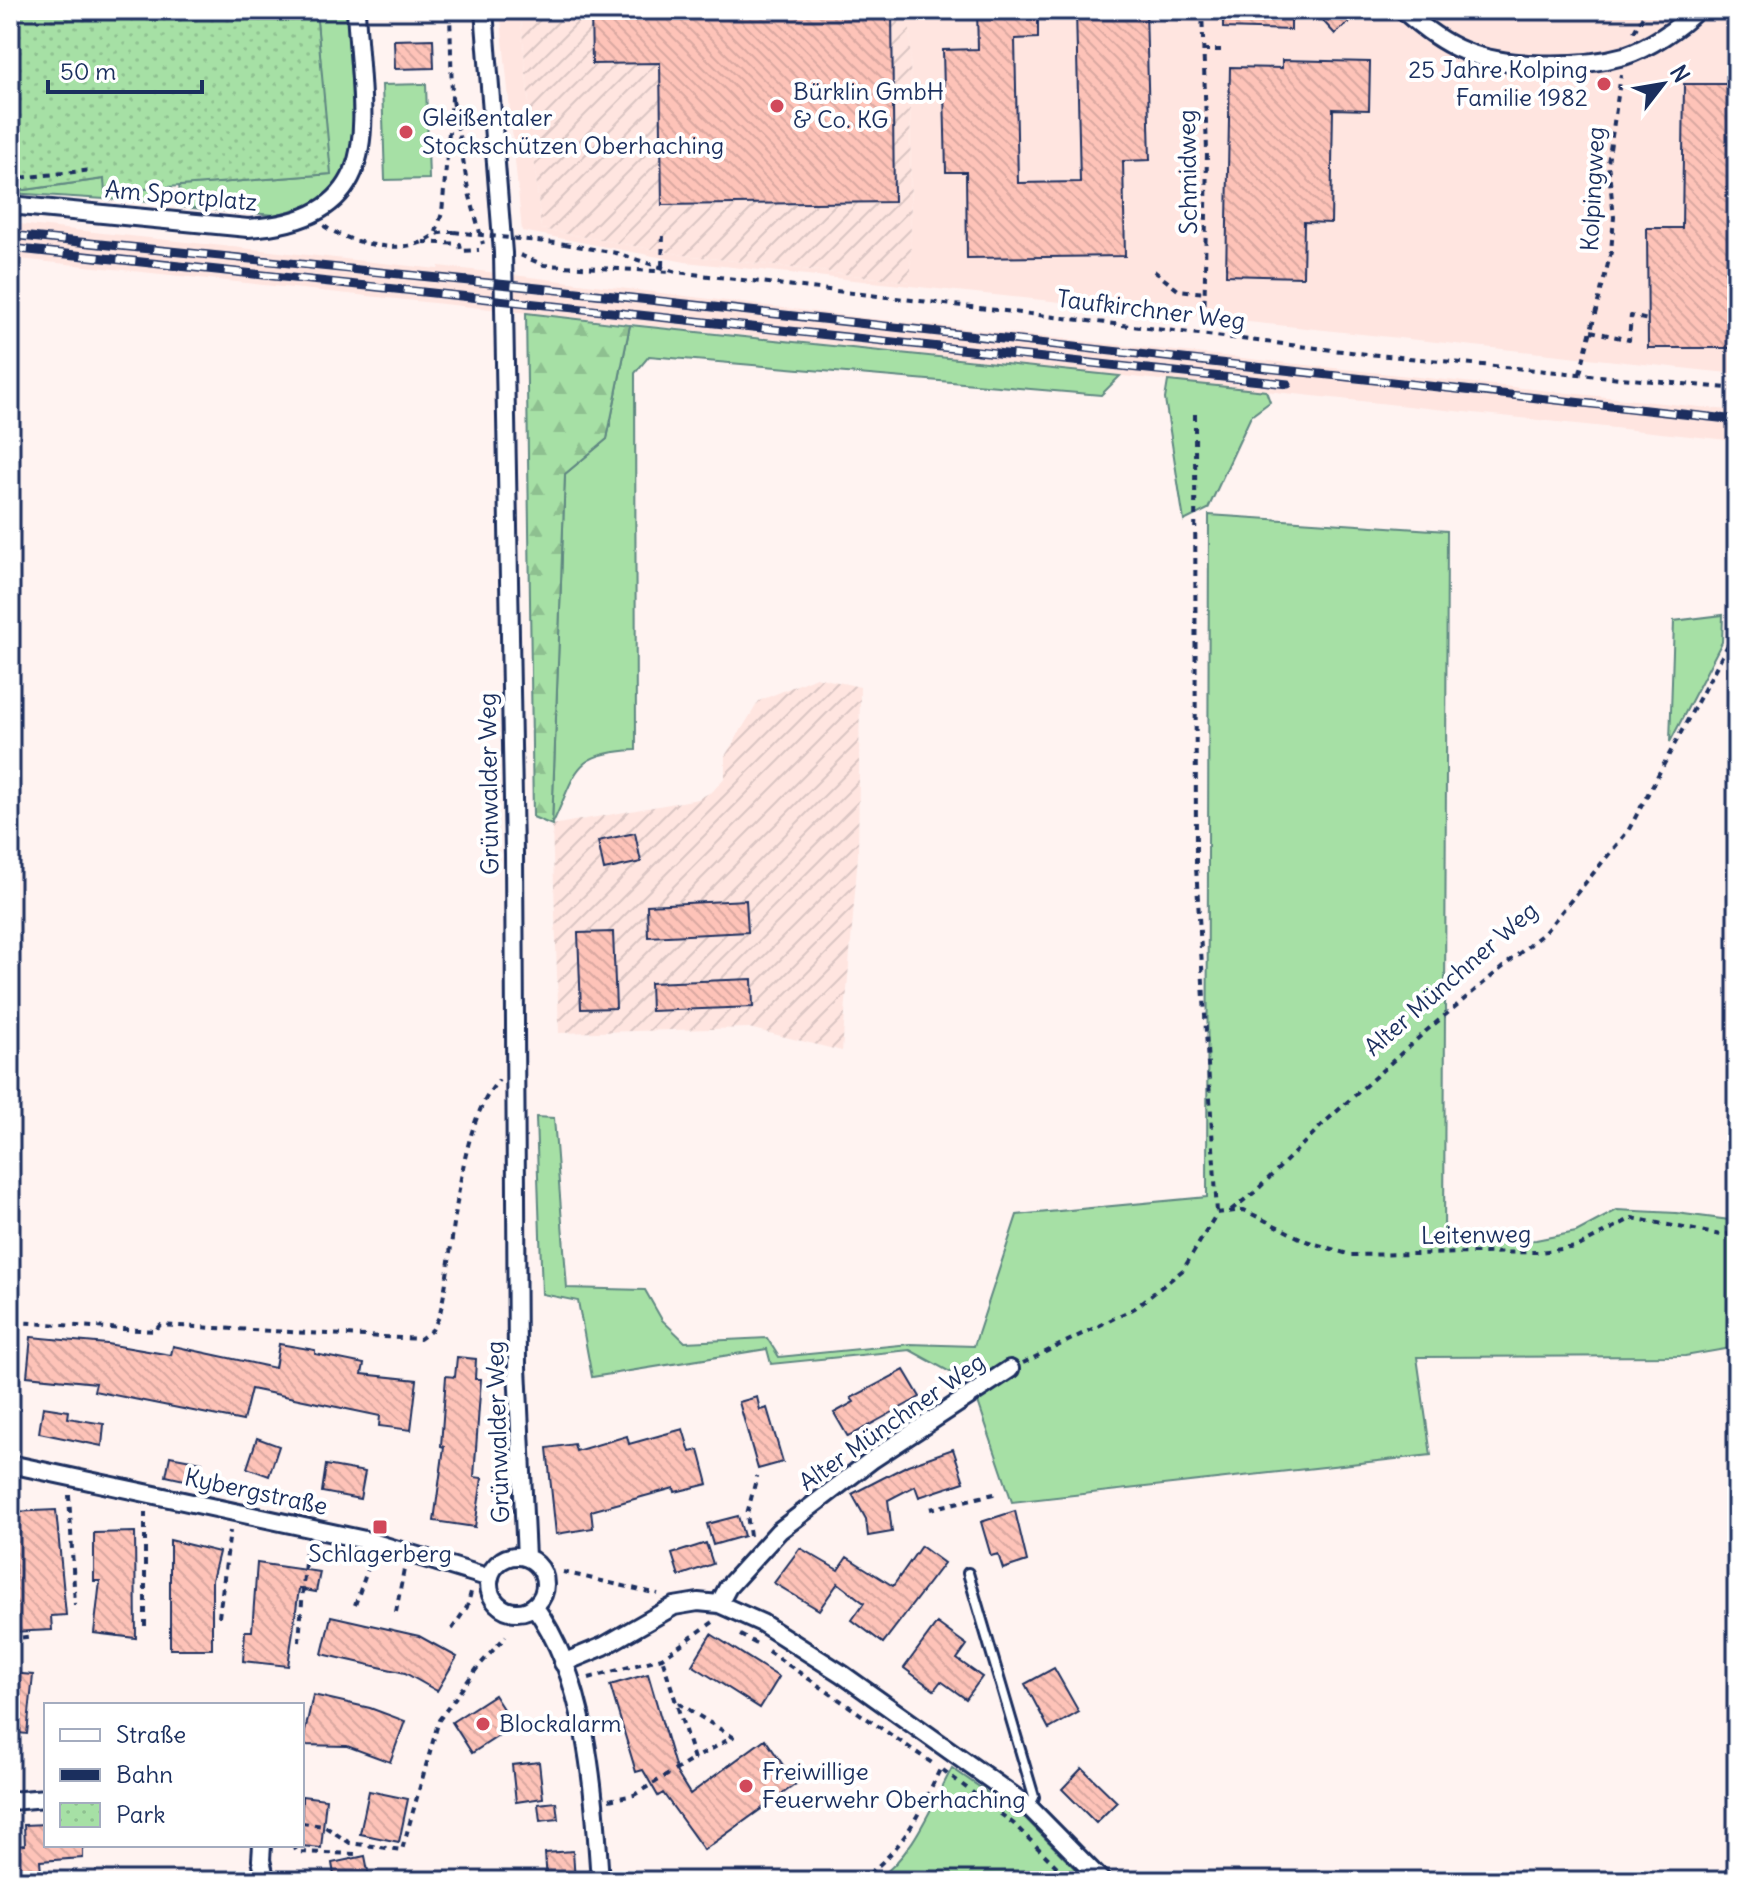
<svg xmlns="http://www.w3.org/2000/svg" width="1747" height="1891" viewBox="0 0 1747 1891" font-family="Delius,sans-serif">
<style>
.built{fill:#ffe5e0}
.industrial{fill:url(#industrial-furrows)}
.grass{fill:#a6e0a5;stroke:#608882;stroke-width:2}
.forest{fill:url(#forest-firs);stroke:#608882;stroke-width:2}
.park{fill:url(#park-dots);stroke:#608882;stroke-width:2}
.building{fill:url(#building-back-hatch);stroke:#1b2f5e;stroke-width:2}
.lines{fill:none;stroke-linecap:round;stroke-linejoin:round}
.lane-casing{stroke:#1b2f5e;stroke-width:14}
.street-casing{stroke:#1b2f5e;stroke-width:22}
.path{stroke:#1b2f5e;stroke-width:4;stroke-dasharray:6 6;stroke-linecap:butt}
.lane{stroke:#fff;stroke-width:8}
.street{stroke:#fff;stroke-width:16}
.rail-casing{stroke:#1b2f5e;stroke-width:9}
.rail{stroke:#fff;stroke-width:6;stroke-dasharray:18;stroke-linecap:butt}
.path-bridge{stroke:#1b2f5e;stroke-width:4;stroke-dasharray:6 6;stroke-linecap:butt}
.poi-dot{fill:#d1495b;stroke:#fff;stroke-width:3}
.labels{text-anchor:middle;stroke-width:8;stroke-linejoin:round;paint-order:stroke}
.poi-label{font-size:24px;fill:#1b2f5e;stroke:#fff;text-anchor:start}
.street-label{font-size:24px;fill:#1b2f5e;stroke:#fff}
</style>
<defs>
<pattern id="industrial-furrows" width="10" height="10" patternUnits="userSpaceOnUse" patternTransform="scale(2)"><rect width="10" height="10" fill="#ffe5e0"/><path d="M-1 1l2-2M0 10L10 0M9 11l2-2" fill="none" stroke="#dac5c3"/></pattern>
<pattern id="forest-firs" width="22" height="20" patternUnits="userSpaceOnUse" patternTransform="scale(2)"><rect width="22" height="20" fill="#a6e0a5"/><path d="M5 1l3.5 6h-7zM16 11l3.5 6h-7z" fill="#8ec090"/></pattern>
<pattern id="park-dots" width="8" height="8" patternUnits="userSpaceOnUse" patternTransform="scale(2)"><rect width="8" height="8" fill="#a6e0a5"/><path d="M2 2h.1M6 6h.1" fill="none" stroke="#8ec090" stroke-width="1.8" stroke-linecap="round"/></pattern>
<pattern id="building-back-hatch" width="6" height="6" patternUnits="userSpaceOnUse" patternTransform="scale(2)"><rect width="6" height="6" fill="#fec3b8"/><path d="M-1 5l2 2M0 0l6 6M5-1l2 2" fill="none" stroke="#d9a8a1"/></pattern>
</defs>
<rect width="100%" height="100%" fill="#fff3f1"/>
<filter id="ink" filterUnits="userSpaceOnUse"><feTurbulence type="fractalNoise" baseFrequency=".0125" numOctaves="2"/><feDisplacementMap in="SourceGraphic" scale="16" xChannelSelector="R" yChannelSelector="G"/><feConvolveMatrix kernelMatrix="1 2 1 2 8 2 1 2 1" color-interpolation-filters="sRGB"/></filter>
<g filter="url(#ink)">
<path class="built" d="M 500,10 L 520,10 L 541,229 L 684,255 L 911,282 L 910,10 L 1737,10 L 1737,374 L 685,262 L 522,231 Z
M 10,223 L 438,269 L 439,266 L 857,317 L 1737,411 L 1737,441 L 10,258 Z"/>
<path class="industrial" d="M 520,10 L 910,10 L 911,282 L 684,255 L 541,229 Z
M 816,677 L 860,687 L 858,855 L 842,1051 L 749,1028 L 559,1033 L 552,825 L 698,799 L 713,791 L 725,777 L 725,756 L 759,701 Z"/>
<path class="grass" d="M 316,10 L 348,10 L 354,146 L 346,173 L 332,192 L 311,205 L 275,215 L 182,207 L 179,186 L 330,174 Z
M 426,84 L 429,179 L 385,180 L 382,85 Z
M 104,179 L 106,192 L 168,187 L 168,203 L 10,193 L 10,188 L 25,190 Z
M 630,325 L 1120,376 L 1101,395 L 649,356 L 635,373 L 636,750 C 571,753 578,771 552,825 L 565,474 L 607,439 Z
M 1168,381 L 1266,391 L 1270,402 L 1251,416 L 1208,509 L 1184,521 L 1165,399 Z
M 1209,515 L 1447,531 L 1444,1242 L 1536,1240 L 1576,1232 L 1617,1210 L 1676,1213 L 1737,1221 L 1737,1347 L 1685,1356 L 1417,1357 L 1431,1455 L 1012,1502 L 972,1384 L 910,1350 L 771,1364 L 767,1349 L 592,1377 L 578,1301 L 542,1294 L 536,1117 L 554,1118 L 567,1288 L 645,1290 L 662,1320 L 685,1342 L 767,1338 L 779,1357 L 910,1344 L 974,1346 L 1017,1215 L 1207,1197 Z
M 1723,615 L 1722,642 L 1670,742 L 1674,621 Z
M 952,1768 L 1026,1819 L 1087,1881 L 875,1881 C 913,1856 931,1807 952,1768 Z"/>
<path class="forest" d="M 526,313 L 630,325 L 607,439 L 565,474 L 552,825 L 533,817 Z"/>
<path class="park" d="M 10,10 L 316,10 L 331,174 L 105,192 L 104,179 L 25,190 L 10,188 Z"/>
<path class="building" d="M 591,10 L 892,10 L 894,202 L 662,205 L 660,63 L 592,64 Z
M 977,10 L 1038,10 L 1038,38 L 1015,39 L 1018,183 L 1080,182 L 1076,10 L 1146,10 L 1150,160 L 1123,161 L 1125,256 L 967,258 L 966,172 L 946,172 L 943,50 L 978,49 Z
M 1223,10 L 1291,10 L 1291,30 L 1223,28 Z
M 1313,10 L 1363,10 L 1335,34 Z
M 433,39 L 434,68 L 395,69 L 394,40 Z
M 1282,60 L 1370,62 L 1369,110 L 1333,109 L 1331,223 L 1304,222 L 1303,277 L 1226,275 L 1230,67 L 1282,68 Z
M 1684,84 L 1737,84 L 1737,348 L 1648,348 L 1647,228 L 1682,228 Z
M 635,833 L 641,862 L 604,870 L 598,841 Z
M 746,900 L 748,932 L 648,937 L 647,905 Z
M 613,932 L 616,1008 L 581,1009 L 578,933 Z
M 752,979 L 753,1007 L 651,1011 L 650,983 Z
M 31,1337 L 107,1344 L 171,1355 L 173,1346 L 275,1368 L 279,1344 L 315,1350 L 315,1354 L 364,1364 L 362,1374 L 417,1380 L 411,1430 L 379,1426 L 380,1416 L 251,1389 L 243,1421 L 94,1391 L 96,1383 L 27,1376 Z
M 457,1357 L 476,1359 L 475,1379 L 481,1379 L 474,1477 L 482,1478 L 475,1527 L 434,1521 L 444,1447 L 441,1446 L 446,1376 L 455,1377 Z
M 904,1370 L 920,1397 L 848,1437 L 834,1413 L 854,1402 L 851,1398 Z
M 757,1397 L 760,1410 L 767,1408 L 783,1462 L 758,1469 L 739,1402 Z
M 43,1407 L 69,1411 L 68,1418 L 104,1424 L 102,1446 L 39,1433 Z
M 683,1429 L 690,1452 L 699,1450 L 708,1484 L 675,1492 L 674,1488 L 591,1511 L 593,1528 L 556,1534 L 547,1448 L 574,1444 L 576,1451 L 627,1436 L 629,1444 Z
M 257,1438 L 279,1446 L 269,1476 L 247,1468 Z
M 953,1449 L 964,1482 L 919,1497 L 915,1486 L 888,1500 L 892,1532 L 868,1536 L 866,1519 L 852,1494 L 908,1465 Z
M 170,1456 L 202,1462 L 198,1483 L 166,1476 Z
M 326,1465 L 365,1472 L 360,1499 L 322,1492 Z
M 56,1510 L 66,1615 L 51,1616 L 52,1630 L 10,1632 L 10,1588 L 16,1581 L 11,1512 Z
M 1015,1511 L 1027,1561 L 1003,1569 L 998,1554 L 991,1556 L 981,1522 Z
M 738,1516 L 744,1536 L 713,1545 L 707,1524 Z
M 135,1532 L 136,1638 L 94,1633 L 100,1581 L 94,1581 L 94,1533 Z
M 170,1540 L 219,1552 L 212,1580 L 212,1649 L 170,1649 Z
M 706,1543 L 713,1564 L 679,1576 L 672,1554 Z
M 921,1546 L 944,1563 L 883,1643 L 852,1620 L 864,1603 L 838,1583 L 819,1610 L 774,1583 L 800,1548 L 838,1570 L 847,1557 L 893,1586 Z
M 257,1563 L 320,1572 L 316,1592 L 299,1589 L 288,1666 L 243,1661 L 245,1631 L 252,1631 Z
M 331,1616 L 419,1636 L 457,1657 L 437,1691 L 405,1673 L 322,1654 Z
M 937,1623 L 967,1645 L 957,1659 L 982,1677 L 966,1699 L 941,1681 L 934,1690 L 904,1668 Z
M 711,1634 L 779,1677 L 760,1708 L 692,1665 Z
M 1054,1668 L 1079,1712 L 1049,1729 L 1025,1684 Z
M 10,1673 L 33,1675 L 27,1734 L 10,1732 Z
M 648,1674 L 677,1773 L 690,1794 L 765,1739 L 796,1784 L 704,1850 L 663,1793 L 658,1796 L 643,1770 L 636,1772 L 610,1685 Z
M 313,1695 L 370,1708 L 405,1721 L 390,1762 L 347,1746 L 302,1745 Z
M 494,1695 L 514,1726 L 472,1753 L 452,1722 Z
M 539,1762 L 543,1798 L 516,1802 L 512,1765 Z
M 1082,1768 L 1117,1802 L 1096,1823 L 1062,1789 Z
M 369,1791 L 408,1799 L 399,1842 L 360,1834 Z
M 302,1796 L 326,1799 L 321,1848 L 302,1846 Z
M 556,1802 L 558,1819 L 540,1821 L 538,1804 Z
M 46,1824 L 46,1845 L 83,1845 L 83,1858 L 40,1861 L 41,1872 L 10,1874 L 10,1846 L 25,1845 L 24,1825 Z
M 573,1851 L 575,1881 L 547,1881 L 545,1853 Z
M 365,1856 L 370,1881 L 335,1881 L 332,1863 Z"/>
<g class="lines">
<defs>
<path id="lane" d="M 968,1573 L 1034,1797 L 1029,1807"/>
<path id="street" d="M 484,10 L 503,253 L 514,854 L 517,1367 L 526,1557
M 1403,10 C 1422,27 1441,42 1464,51 C 1505,68 1581,68 1624,56 C 1649,48 1679,28 1697,10
M 10,205 L 248,228 C 393,219 361,117 356,10
M 10,1464 L 365,1540 L 490,1578
M489 1584a28 28 0 1 1 56 0a28 28 0 1 1-56 0Z
M 719,1604 L 728,1587 L 779,1531 L 873,1459 L 1010,1369
M 534,1606 C 588,1679 594,1793 600,1881
M 563,1663 L 604,1646 L 674,1606 L 698,1602 L 719,1604 L 762,1623 L 842,1674 L 1029,1807 L 1102,1881
M 10,1801 L 46,1798
M 262,1845 L 261,1860 L 266,1881"/>
</defs>
<use href="#lane" class="lane-casing"/>
<use href="#street" class="street-casing"/>
<path class="path" d="M 1202,10 L 1207,151 L 1204,334
M 1634,32 L 1646,10
M 1203,50 L 1221,50
M 453,100 L 468,189 L 483,244
M 10,179 L 92,170
M 324,226 C 346,241 385,251 412,245 C 432,242 429,231 454,232
M 436,232 L 442,213 L 452,98 L 450,10
M 423,242 L 460,244 L 461,251 L 479,250
M 565,244 L 616,253 L 676,272 L 1367,354 L 1737,389
M 520,255 L 544,265 L 673,272
M 662,266 L 663,234
M 1154,271 L 1178,290 L 1205,293
M 1591,331 L 1629,340 L 1631,316 L 1648,320
M 1580,373 L 1611,252 L 1614,217 L 1608,163 L 1621,75
M 1195,414 L 1196,867 L 1217,1213
M 1231,1210 L 1255,1192 L 1324,1123 L 1426,1031 L 1545,932 L 1628,831 L 1737,628
M 1217,1213 L 1244,1210 L 1306,1241 L 1351,1255 L 1539,1252 L 1577,1247 L 1632,1218 L 1721,1235 L 1737,1233
M 10,1287 L 13,1289 L 15,1322 L 155,1331 L 160,1325 L 420,1339 L 432,1330 L 439,1317 C 456,1252 454,1129 499,1080
M 1023,1363 L 1135,1308 L 1183,1270 L 1217,1213
M 69,1495 L 75,1605
M 930,1509 L 998,1493
M 145,1512 L 145,1629
M 750,1536 L 747,1514 L 757,1476
M 563,1572 L 658,1594
M 355,1605 L 371,1560
M 396,1612 L 404,1569
M 219,1617 L 230,1531
M 452,1629 L 467,1607 L 471,1592
M 740,1635 L 757,1644
M 10,1639 L 33,1636
M 299,1642 L 306,1548
M 768,1651 L 932,1763
M 589,1678 L 662,1658 L 713,1622
M 678,1703 L 733,1737 L 694,1759
M 943,1770 L 1014,1824 L 1071,1881
M 609,1800 L 634,1795 L 694,1759 L 662,1658
M 302,1823 L 324,1826 L 350,1843 L 402,1850 L 439,1720 L 478,1667 L 506,1636
M 293,1845 L 297,1852 L 356,1854
M 860,1881 C 907,1845 916,1819 941,1767"/>
<use href="#lane" class="lane"/>
<use href="#street" class="street"/>
<defs>
<path id="rail" d="M 10,235 L 568,291 L 1737,420
M 10,248 L 1288,384"/>
</defs>
<use href="#rail" class="rail-casing"/>
<use href="#rail" class="rail"/>
<path class="path-bridge" d="M 454,232 L 565,244"/>
</g>
</g>
<g class="poi-dot">
<circle cx="1604" cy="84" r="8"/>
<circle cx="777" cy="106" r="8"/>
<circle cx="406" cy="132" r="8"/>
<rect x="372" y="1519" width="16" height="16" rx="4"/>
<circle cx="483" cy="1724" r="8"/>
<circle cx="746" cy="1786" r="8"/>
</g>
<g class="labels">
<g class="poi-label">
<text x="1588" y="78" text-anchor="end">25 Jahre Kolping<tspan x="1588" dy="28">Familie 1982</tspan></text>
<text x="793" y="100">Bürklin GmbH<tspan x="793" dy="28">&amp; Co. KG</tspan></text>
<text x="422" y="126">Gleißentaler<tspan x="422" dy="28">Stockschützen Oberhaching</tspan></text>
<text x="380" y="1562" text-anchor="middle">Schlagerberg</text>
<text x="499" y="1732">Blockalarm</text>
<text x="762" y="1780">Freiwillige<tspan x="762" dy="28">Feuerwehr Oberhaching</tspan></text>
</g>
<g class="street-label">
<text transform="translate(1188 172) rotate(-91)" y="8">Schmidweg</text>
<text transform="translate(1593 189) rotate(-87)" y="8">Kolpingweg</text>
<text transform="translate(181 196) rotate(5)" y="8">Am Sportplatz</text>
<text transform="translate(1151 310) rotate(7)" y="8">Taufkirchner Weg</text>
<text transform="translate(489 784) rotate(-91)" y="8">Grünwalder Weg</text>
<text transform="translate(1451 979) rotate(-41)" y="8">Alter Münchner Weg</text>
<text transform="translate(1476 1235) rotate(-1)" y="8">Leitenweg</text>
<text transform="translate(892 1422) rotate(-35)" y="8">Alter Münchner Weg</text>
<text transform="translate(498 1432) rotate(-92)" y="8">Grünwalder Weg</text>
<text transform="translate(256 1492) rotate(12)" y="8">Kybergstraße</text>
</g>
</g>
<rect width="1747" height="1891" fill="none" stroke="#fff" stroke-width="40"/>
<rect x="20" y="20" width="1707" height="1851" fill="none" stroke="#1b2f5e" stroke-width="3" filter="url(#ink)"/>
<rect x="44" y="1703" width="260" height="144" fill="#ffffff" stroke="#a4acbf" stroke-width="2"/>
<rect x="60" y="1729" width="40" height="12" fill="#ffffff" stroke="#a4acbf" stroke-width="2"/>
<text x="116" y="1743" font-size="24" fill="#1b2f5e">Straße</text>
<rect x="60" y="1769" width="40" height="12" fill="#1b2f5e" stroke="#a4acbf" stroke-width="2"/>
<text x="116" y="1783" font-size="24" fill="#1b2f5e">Bahn</text>
<rect x="60" y="1803" width="40" height="24" fill="url(#park-dots)" stroke="#a4acbf" stroke-width="2"/>
<text x="116" y="1823" font-size="24" fill="#1b2f5e">Park</text>
<g transform="translate(1663 84) rotate(59)" stroke="#ffffff" stroke-width="6" paint-order="stroke">
<path d="M0-6L14 30L0 20L-14 30Z" fill="#1b2f5e"/>
<text y="-12" font-size="22" font-weight="bold" text-anchor="middle" fill="#1b2f5e">N</text>
</g>
<path d="M48 80v12h154v-12" fill="none" stroke="#1b2f5e" stroke-width="4"/>
<text x="60" y="80" font-size="24" fill="#1b2f5e" stroke="#ffffff" stroke-width="6" paint-order="stroke">50 m</text>
</svg>
